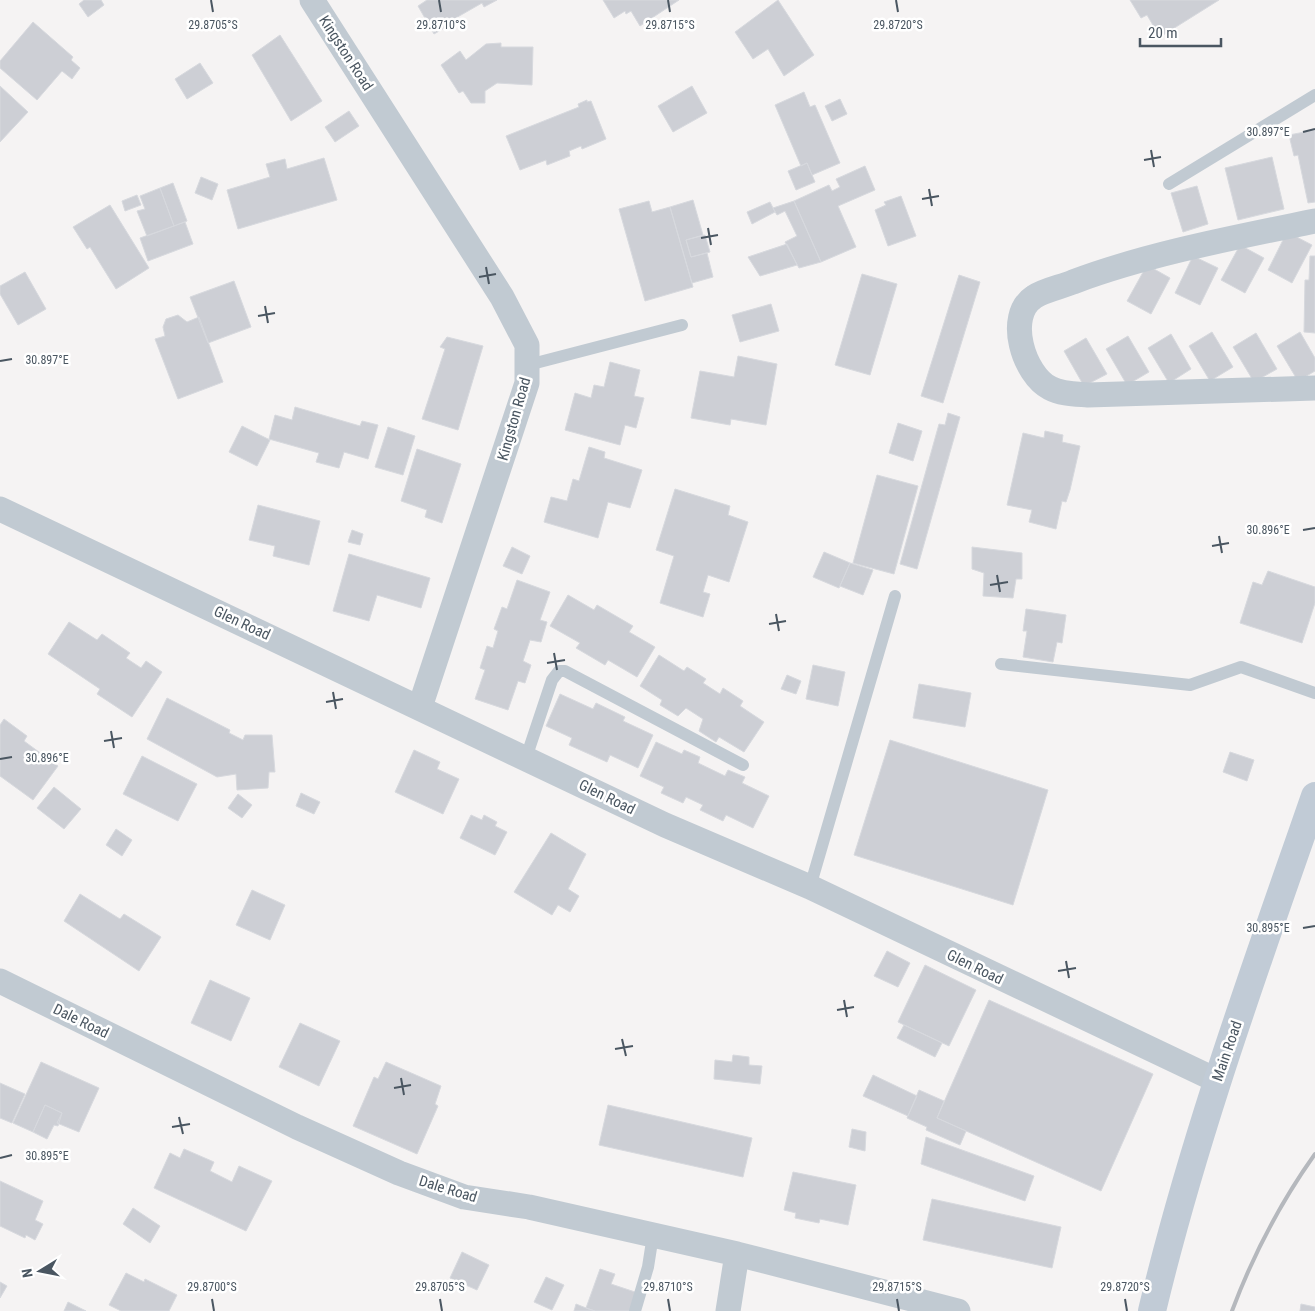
<svg xmlns="http://www.w3.org/2000/svg" width="1315" height="1311" viewBox="0 0 1315 1311" font-family="'Roboto Condensed',sans-serif">
<style>
.building{fill:#cdcfd5;stroke:#d7d9de}
.lines{fill:none;stroke-linecap:round;stroke-linejoin:round}
.service{stroke:#c1cad2;stroke-width:12}
.minor{stroke:#c1cad2;stroke-width:25}
.secondary{stroke:#c1cbd6;stroke-width:28}
.rail{stroke:#b5b8bd;stroke-width:4}
.ticks{fill:none;stroke:#4a5661;stroke-width:2}
.labels{text-anchor:middle;stroke-width:5;stroke-linejoin:round;paint-order:stroke}
.street-label{font-size:15px;fill:#4a5661;stroke:#fff}
.ticks-label{font-size:12px;text-anchor:middle;fill:#4a5661;stroke:#fff;stroke-width:5;stroke-linejoin:round;paint-order:stroke}
</style>
<rect width="100%" height="100%" fill="#f5f3f3"/>
<path class="building" d="M 84,0 L 101,0 L 104,5 L 88,17 L 79,4 Z
M 427,0 L 497,0 L 484,7 L 482,3 L 454,19 L 455,22 L 434,34 L 418,6 Z
M 603,0 L 679,0 L 640,26 L 631,11 L 626,14 L 625,11 L 614,18 Z
M 778,0 L 814,55 L 784,76 L 768,49 L 753,59 L 735,32 Z
M 1130,0 L 1219,0 L 1160,37 L 1147,15 L 1141,18 Z
M 33,22 L 73,57 L 71,60 L 80,68 L 72,79 L 62,71 L 37,100 L 0,68 L 0,61 Z
M 280,35 L 322,101 L 291,121 L 252,55 Z
M 501,43 L 501,47 L 533,47 L 532,85 L 497,83 L 485,91 L 485,103 L 471,103 L 463,91 L 459,93 L 441,65 L 460,51 L 466,60 L 486,44 Z
M 200,63 L 213,83 L 187,99 L 175,79 Z
M 0,86 L 28,112 L 0,142 Z
M 692,86 L 707,113 L 673,132 L 658,106 Z
M 804,92 L 810,107 L 815,105 L 840,163 L 812,175 L 807,163 L 801,166 L 775,105 Z
M 840,99 L 847,114 L 832,121 L 825,106 Z
M 587,100 L 587,102 L 591,101 L 606,139 L 582,149 L 581,146 L 569,151 L 570,156 L 547,165 L 546,160 L 520,170 L 506,136 L 579,107 L 578,104 Z
M 349,111 L 359,126 L 335,142 L 325,127 Z
M 1315,130 L 1315,202 L 1308,203 L 1298,155 L 1294,156 L 1289,135 Z
M 1272,157 L 1284,209 L 1238,220 L 1225,168 Z
M 324,158 L 337,200 L 238,229 L 227,190 L 270,177 L 266,164 L 285,159 L 287,169 Z
M 807,163 L 815,182 L 796,190 L 788,171 Z
M 865,166 L 875,190 L 838,206 L 856,247 L 821,262 L 794,201 L 829,185 L 832,191 L 840,187 L 836,179 Z
M 201,177 L 218,184 L 212,200 L 195,193 Z
M 173,183 L 187,221 L 174,226 L 160,188 Z
M 1197,186 L 1208,224 L 1183,232 L 1171,193 Z
M 160,188 L 174,226 L 147,236 L 137,211 L 145,209 L 140,196 Z
M 137,195 L 141,205 L 125,211 L 122,201 Z
M 901,196 L 916,236 L 888,246 L 875,210 L 886,205 L 884,202 Z
M 693,200 L 703,235 L 686,240 L 691,257 L 707,253 L 713,277 L 692,283 L 670,207 Z
M 649,201 L 652,212 L 670,207 L 693,287 L 645,301 L 619,209 Z
M 794,201 L 821,262 L 799,268 L 785,242 L 797,236 L 785,211 L 777,215 L 773,208 Z
M 770,202 L 775,212 L 752,224 L 747,212 Z
M 110,205 L 149,268 L 116,289 L 90,247 L 87,249 L 73,227 Z
M 185,222 L 193,244 L 148,261 L 140,238 Z
M 1287,232 L 1312,245 L 1292,283 L 1268,270 Z
M 705,235 L 710,252 L 691,257 L 686,240 Z
M 787,244 L 797,265 L 760,276 L 748,257 Z
M 1240,245 L 1264,258 L 1245,293 L 1221,280 Z
M 1193,256 L 1218,268 L 1200,305 L 1175,293 Z
M 1310,256 L 1315,256 L 1315,333 L 1304,332 L 1305,280 L 1309,280 Z
M 1147,265 L 1170,278 L 1151,314 L 1127,301 Z
M 25,272 L 46,309 L 18,325 L 0,294 L 0,286 Z
M 862,274 L 897,284 L 870,375 L 835,365 Z
M 959,275 L 980,282 L 943,403 L 921,396 Z
M 234,281 L 251,327 L 208,343 L 190,297 Z
M 771,304 L 779,331 L 740,342 L 732,315 Z
M 178,315 L 187,322 L 199,317 L 223,382 L 178,399 L 155,339 L 165,336 L 163,327 L 166,319 Z
M 1212,332 L 1233,367 L 1210,381 L 1189,346 Z
M 1300,332 L 1315,358 L 1315,371 L 1298,381 L 1277,346 Z
M 1256,333 L 1277,369 L 1254,382 L 1233,347 Z
M 1171,334 L 1191,369 L 1169,383 L 1148,348 Z
M 1128,336 L 1149,372 L 1127,385 L 1106,349 Z
M 447,337 L 483,346 L 458,430 L 422,419 L 445,349 L 440,347 Z
M 1086,338 L 1107,374 L 1084,386 L 1064,351 Z
M 738,356 L 777,364 L 766,425 L 731,419 L 730,425 L 691,418 L 700,371 L 734,377 Z
M 610,362 L 640,370 L 634,396 L 644,398 L 636,428 L 625,425 L 620,445 L 565,430 L 575,393 L 591,398 L 594,385 L 604,387 Z
M 295,407 L 360,426 L 362,421 L 378,425 L 368,459 L 344,452 L 339,468 L 316,462 L 319,453 L 269,439 L 275,415 L 292,420 Z
M 948,413 L 960,417 L 917,569 L 900,564 L 939,424 L 945,425 Z
M 898,423 L 922,431 L 913,461 L 889,453 Z
M 242,426 L 270,440 L 257,466 L 229,452 Z
M 388,427 L 415,436 L 403,475 L 375,467 Z
M 1045,431 L 1063,435 L 1062,442 L 1080,446 L 1070,490 L 1066,502 L 1062,501 L 1056,529 L 1029,522 L 1032,510 L 1007,505 L 1023,433 L 1044,438 Z
M 589,447 L 605,452 L 604,458 L 642,470 L 630,508 L 608,502 L 598,538 L 544,522 L 551,497 L 567,501 L 573,479 L 579,481 Z
M 417,449 L 461,464 L 442,523 L 425,517 L 427,510 L 401,501 Z
M 877,475 L 918,486 L 894,574 L 853,563 Z
M 675,489 L 730,506 L 728,515 L 748,522 L 729,582 L 708,575 L 703,592 L 710,594 L 703,617 L 660,603 L 674,556 L 656,550 Z
M 258,505 L 320,521 L 309,565 L 273,556 L 275,546 L 249,540 Z
M 352,530 L 363,534 L 360,545 L 348,542 Z
M 512,547 L 530,556 L 522,574 L 503,566 Z
M 972,547 L 1022,553 L 1022,579 L 1016,579 L 1013,598 L 983,596 L 984,573 L 972,569 Z
M 824,552 L 850,563 L 839,588 L 813,577 Z
M 349,554 L 430,578 L 421,608 L 377,595 L 369,621 L 333,611 Z
M 850,563 L 873,570 L 863,595 L 840,586 Z
M 1268,571 L 1315,587 L 1315,603 L 1302,643 L 1240,623 L 1253,582 L 1262,585 Z
M 517,580 L 550,592 L 540,620 L 547,622 L 541,642 L 530,640 L 523,661 L 531,665 L 525,683 L 518,681 L 508,710 L 475,699 L 485,670 L 480,668 L 487,646 L 493,648 L 498,631 L 494,629 L 502,607 L 507,609 Z
M 568,595 L 594,610 L 597,605 L 633,626 L 629,632 L 655,647 L 637,677 L 608,660 L 605,665 L 576,648 L 580,643 L 550,626 Z
M 1026,609 L 1066,615 L 1062,643 L 1057,642 L 1053,662 L 1023,657 L 1027,631 L 1023,631 Z
M 69,622 L 97,640 L 102,634 L 130,653 L 126,658 L 141,668 L 146,661 L 162,672 L 132,717 L 97,694 L 100,689 L 48,654 Z
M 659,655 L 684,671 L 687,667 L 706,679 L 703,683 L 720,694 L 723,688 L 743,701 L 740,706 L 764,722 L 744,752 L 719,737 L 716,742 L 699,731 L 703,719 L 686,708 L 678,716 L 660,705 L 662,700 L 640,686 Z
M 813,665 L 845,672 L 838,706 L 806,699 Z
M 787,675 L 801,681 L 796,694 L 781,689 Z
M 919,684 L 971,693 L 965,727 L 913,718 Z
M 560,694 L 593,709 L 596,703 L 625,717 L 623,721 L 653,735 L 638,768 L 610,755 L 607,762 L 569,745 L 572,738 L 546,726 Z
M 167,698 L 230,730 L 229,733 L 243,740 L 245,735 L 272,735 L 275,772 L 269,772 L 268,788 L 237,790 L 236,774 L 217,777 L 147,739 Z
M 4,719 L 27,736 L 24,741 L 58,766 L 33,800 L 0,776 L 0,725 Z
M 890,740 L 1048,790 L 1013,905 L 854,855 Z
M 656,742 L 682,754 L 684,750 L 700,757 L 698,763 L 725,776 L 728,770 L 745,777 L 742,783 L 769,796 L 753,828 L 726,815 L 723,821 L 700,810 L 703,805 L 686,797 L 683,803 L 661,793 L 664,787 L 640,776 Z
M 414,750 L 440,762 L 437,769 L 459,779 L 443,814 L 395,792 Z
M 1230,752 L 1254,760 L 1247,781 L 1223,772 Z
M 142,756 L 197,784 L 178,821 L 123,794 Z
M 54,787 L 81,809 L 64,829 L 37,808 Z
M 301,793 L 320,802 L 314,814 L 296,806 Z
M 238,794 L 252,805 L 242,818 L 228,808 Z
M 471,815 L 482,820 L 484,815 L 497,822 L 495,826 L 507,832 L 495,855 L 460,838 Z
M 116,829 L 132,840 L 122,856 L 106,845 Z
M 551,833 L 586,854 L 568,889 L 579,896 L 570,912 L 558,905 L 552,915 L 514,892 Z
M 252,890 L 285,905 L 270,940 L 236,925 Z
M 80,894 L 120,919 L 124,914 L 161,937 L 139,971 L 64,921 Z
M 887,951 L 910,963 L 898,987 L 874,976 Z
M 925,965 L 976,990 L 949,1046 L 898,1022 Z
M 210,980 L 250,998 L 231,1041 L 191,1023 Z
M 989,1000 L 1153,1074 L 1101,1191 L 937,1118 Z
M 300,1023 L 340,1041 L 319,1086 L 279,1067 Z
M 904,1025 L 942,1043 L 935,1057 L 897,1038 Z
M 733,1055 L 749,1057 L 749,1065 L 762,1066 L 760,1084 L 714,1079 L 715,1060 L 732,1062 Z
M 41,1062 L 99,1088 L 79,1132 L 57,1123 L 62,1113 L 45,1105 L 33,1132 L 13,1123 Z
M 386,1062 L 441,1086 L 435,1104 L 438,1106 L 417,1154 L 353,1126 L 374,1077 L 378,1079 Z
M 873,1075 L 917,1096 L 908,1116 L 863,1096 Z
M 0,1083 L 25,1094 L 12,1123 L 0,1118 Z
M 919,1090 L 944,1101 L 937,1118 L 966,1131 L 960,1145 L 926,1130 L 927,1127 L 907,1118 Z
M 45,1105 L 62,1113 L 58,1126 L 54,1125 L 47,1139 L 33,1132 Z
M 608,1105 L 752,1138 L 743,1177 L 599,1145 Z
M 852,1129 L 866,1132 L 865,1151 L 849,1147 Z
M 926,1137 L 1034,1176 L 1025,1201 L 921,1164 Z
M 184,1149 L 214,1162 L 210,1171 L 232,1182 L 239,1166 L 272,1181 L 246,1231 L 154,1188 L 170,1153 L 180,1158 Z
M 793,1172 L 856,1185 L 848,1225 L 820,1219 L 819,1223 L 795,1218 L 796,1213 L 784,1210 Z
M 0,1181 L 43,1201 L 35,1220 L 43,1224 L 35,1240 L 26,1235 L 25,1238 L 0,1226 Z
M 932,1199 L 1061,1227 L 1052,1268 L 923,1240 Z
M 133,1208 L 160,1226 L 150,1243 L 123,1224 Z
M 462,1252 L 489,1265 L 477,1290 L 450,1278 Z
M 600,1269 L 615,1274 L 611,1284 L 638,1293 L 632,1311 L 595,1311 L 586,1308 Z
M 126,1273 L 144,1282 L 145,1279 L 177,1295 L 169,1311 L 121,1311 L 109,1305 Z
M 546,1277 L 564,1285 L 552,1310 L 534,1302 Z
M 0,1282 L 7,1286 L 0,1298 Z
M 68,1302 L 86,1311 L 64,1311 Z
M 576,1304 L 586,1308 L 595,1311 L 574,1311 Z
M 1301,1304 L 1315,1307 L 1315,1311 L 1300,1311 Z"/>
<g class="lines">
<path class="service" d="M 1169,184 L 1315,95
M 528,365 L 682,325
M 1001,664 L 1190,685 L 1241,667 L 1315,693
M 526,758 L 552,680 L 559,671 L 565,671 L 743,765
M 810,887 L 895,596
M 635,1311 L 648,1267 L 653,1235"/>
<path class="minor" d="M 312,0 L 502,297 L 527,345 L 527,383 L 420,707
M 1315,221 C 1237,237 1147,254 1073,282 C 1061,287 1044,290 1034,297 C 1005,316 1024,375 1050,388 C 1061,394 1076,394 1088,395 L 1315,388
M 0,509 L 665,825 L 810,887 L 1216,1080
M 0,981 L 297,1127 L 399,1173 L 464,1197 L 529,1207 L 737,1254 L 958,1311
M 728,1311 L 737,1254"/>
<path class="secondary" d="M 1152,1311 C 1194,1135 1256,966 1315,796"/>
<path class="rail" d="M 1232,1311 C 1253,1255 1280,1203 1315,1154"/>
</g>
<path class="ticks" d="M 211,0 L 213,12M 439,0 L 441,12M 668,0 L 670,12M 896,0 L 898,12M 1303,132 L 1315,129M 1151,150 L 1154,167M 1144,160 L 1161,157M 929,189 L 932,206M 922,199 L 939,196M 708,228 L 711,245M 701,238 L 718,235M 486,267 L 489,284M 479,277 L 496,274M 265,306 L 268,323M 258,316 L 275,313M 0,361 L 12,359M 1303,530 L 1315,528M 1219,536 L 1222,553M 1212,546 L 1229,543M 997,575 L 1000,592M 990,585 L 1008,582M 776,614 L 779,631M 769,624 L 786,621M 554,653 L 557,670M 547,663 L 565,660M 333,692 L 336,709M 326,702 L 343,699M 111,731 L 114,748M 104,741 L 122,738M 0,759 L 12,757M 1303,928 L 1315,926M 1066,961 L 1069,978M 1058,971 L 1076,968M 844,1000 L 847,1017M 837,1010 L 854,1007M 622,1039 L 626,1056M 615,1049 L 633,1046M 401,1078 L 404,1095M 394,1088 L 411,1085M 179,1117 L 183,1134M 172,1127 L 190,1124M 0,1158 L 12,1155M 212,1299 L 214,1311M 440,1299 L 442,1311M 668,1299 L 670,1311M 897,1299 L 899,1311M 1125,1299 L 1127,1311"/>
<g class="labels">
<g class="street-label">
<text transform="translate(346 53) rotate(57)" y="5">Kingston Road</text>
<text transform="translate(514 419) rotate(-74)" y="5">Kingston Road</text>
<text transform="translate(242 623) rotate(25)" y="5">Glen Road</text>
<text transform="translate(607 797) rotate(26)" y="5">Glen Road</text>
<text transform="translate(975 967) rotate(26)" y="5">Glen Road</text>
<text transform="translate(81 1021) rotate(26)" y="5">Dale Road</text>
<text transform="translate(1227 1051) rotate(-71)" y="5">Main Road</text>
<text transform="translate(448 1189) rotate(17)" y="5">Dale Road</text>
</g>
</g>
<g class="ticks-label">
<text x="213" y="29">29.8705°S</text>
<text x="441" y="29">29.8710°S</text>
<text x="670" y="29">29.8715°S</text>
<text x="898" y="29">29.8720°S</text>
<text x="1268" y="136">30.897°E</text>
<text x="47" y="364">30.897°E</text>
<text x="1268" y="534">30.896°E</text>
<text x="47" y="762">30.896°E</text>
<text x="1268" y="932">30.895°E</text>
<text x="47" y="1160">30.895°E</text>
<text x="212" y="1291">29.8700°S</text>
<text x="440" y="1291">29.8705°S</text>
<text x="668" y="1291">29.8710°S</text>
<text x="897" y="1291">29.8715°S</text>
<text x="1125" y="1291">29.8720°S</text>
</g>
<g transform="translate(40 1271) rotate(260)" stroke="#ffffff" stroke-width="4" paint-order="stroke">
<path d="M0-4L9 19L0 12L-9 19Z" fill="#4a5661"/>
<text y="-8" font-size="14" font-weight="bold" text-anchor="middle" fill="#4a5661">N</text>
</g>
<path d="M1140 38v8h81v-8" fill="none" stroke="#4a5661" stroke-width="2.5"/>
<text x="1148" y="38" font-size="15" fill="#4a5661" stroke="#ffffff" stroke-width="4" paint-order="stroke">20 m</text>
</svg>
